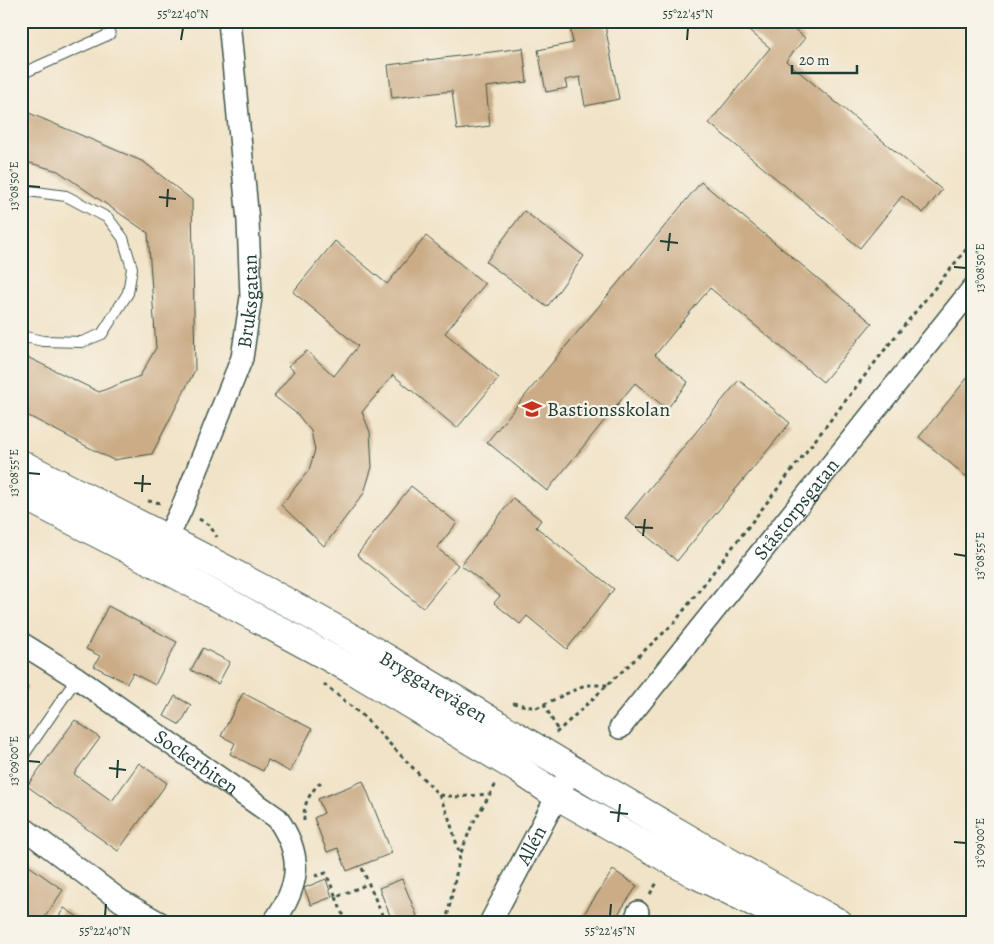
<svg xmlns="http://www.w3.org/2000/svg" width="994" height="944" viewBox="0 0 994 944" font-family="Alegreya,serif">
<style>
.building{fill:#cbac86}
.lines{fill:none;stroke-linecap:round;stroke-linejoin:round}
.lane-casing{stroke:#3e564a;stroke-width:12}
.street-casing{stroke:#3e564a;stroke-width:24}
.secondary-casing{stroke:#3e564a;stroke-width:30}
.path{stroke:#3e564a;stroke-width:3;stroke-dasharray:4 4;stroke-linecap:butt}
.lane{stroke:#fff;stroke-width:10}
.street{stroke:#fff;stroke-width:21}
.secondary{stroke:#fff;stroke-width:28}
.ticks{fill:none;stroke:#1f3d34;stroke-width:2}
.labels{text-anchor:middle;stroke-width:4.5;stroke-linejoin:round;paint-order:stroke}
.street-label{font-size:20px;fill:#1f3d34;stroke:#f7f3e8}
.poi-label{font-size:20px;fill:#1f3d34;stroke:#f7f3e8;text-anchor:start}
.neatline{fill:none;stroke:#1f3d34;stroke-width:2}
.ticks-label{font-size:12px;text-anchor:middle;fill:#1f3d34}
</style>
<rect width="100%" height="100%" fill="#f7f3e8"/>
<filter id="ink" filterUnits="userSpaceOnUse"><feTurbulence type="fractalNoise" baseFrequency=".02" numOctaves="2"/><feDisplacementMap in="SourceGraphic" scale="10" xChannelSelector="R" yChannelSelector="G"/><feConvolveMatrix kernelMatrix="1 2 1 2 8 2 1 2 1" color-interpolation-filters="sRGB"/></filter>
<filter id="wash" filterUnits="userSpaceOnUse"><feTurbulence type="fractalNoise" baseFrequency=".0096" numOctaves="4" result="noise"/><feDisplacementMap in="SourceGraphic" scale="20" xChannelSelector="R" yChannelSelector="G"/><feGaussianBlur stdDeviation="1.12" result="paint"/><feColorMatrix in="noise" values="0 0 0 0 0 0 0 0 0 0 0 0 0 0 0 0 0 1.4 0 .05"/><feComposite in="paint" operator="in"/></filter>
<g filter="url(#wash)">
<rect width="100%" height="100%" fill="#f1e3c7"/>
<g id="blocks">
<path class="building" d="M 569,21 L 618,21 L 605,25 L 619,99 L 585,106 L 580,77 L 565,80 L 567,88 L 546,92 L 538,50 L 573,43 Z
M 748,21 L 785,21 L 805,38 L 786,61 L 942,190 L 923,213 L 902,196 L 860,248 L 709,123 L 770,48 L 744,26 Z
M 523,48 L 527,82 L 486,87 L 490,126 L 457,130 L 452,91 L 392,98 L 388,65 Z
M 29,113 L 144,162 L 192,200 L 195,370 L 152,454 L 113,460 L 21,412 L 21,354 L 99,392 L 140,376 L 156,348 L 148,233 L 58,171 L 30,163 L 21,166 L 21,115 Z
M 701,182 L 872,323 L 823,382 L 710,288 L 655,355 L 688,382 L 667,409 L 635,383 L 547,491 L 487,442 Z
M 524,211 L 584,256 L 547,307 L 486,262 Z
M 426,236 L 485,284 L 445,333 L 499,378 L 457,428 L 393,375 L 362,412 L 370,432 L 372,467 L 364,493 L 324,546 L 281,505 L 309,470 L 315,450 L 311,431 L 297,414 L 274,396 L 294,371 L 288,366 L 307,351 L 334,376 L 358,346 L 293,292 L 335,241 L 387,284 Z
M 973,371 L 973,473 L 968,478 L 919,437 Z
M 739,380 L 790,423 L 677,561 L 625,518 Z
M 411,486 L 457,523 L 437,548 L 458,565 L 423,608 L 357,555 Z
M 513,498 L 541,520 L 536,527 L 614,589 L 567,649 L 527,616 L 520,624 L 494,603 L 500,596 L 461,565 Z
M 108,606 L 177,642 L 155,685 L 133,673 L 127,683 L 94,666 L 100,656 L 86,649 Z
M 203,648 L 230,662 L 218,684 L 191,670 Z
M 21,682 L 28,687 L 21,697 Z
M 243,693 L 312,729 L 290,772 L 268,760 L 263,771 L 230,754 L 235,743 L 221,736 Z
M 175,696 L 191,705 L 180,725 L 164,716 Z
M 75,720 L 100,738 L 74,774 L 112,801 L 139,763 L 167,783 L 118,851 L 27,786 Z
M 363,781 L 392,853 L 347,871 L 338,848 L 327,852 L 314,818 L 324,813 L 318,799 Z
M 25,863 L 63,890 L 41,923 L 21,923 L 21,911 L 25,906 L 21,903 L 21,869 Z
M 613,870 L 637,886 L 612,923 L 578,923 Z
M 326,879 L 332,897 L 311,905 L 304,888 Z
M 402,879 L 417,916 L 400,923 L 393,923 L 379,888 Z
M 64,908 L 87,923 L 55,923 Z"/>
</g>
</g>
<g filter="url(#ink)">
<use href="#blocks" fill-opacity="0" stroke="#3e564a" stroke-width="1"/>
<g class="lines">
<defs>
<path id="lane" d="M 21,74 L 110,34
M 21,105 L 24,72
M 21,190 L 66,196 L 108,218 L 123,238 L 132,268 L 128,293 L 102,334 L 82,342 L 43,341 L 21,336
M 21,759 L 77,678"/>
<g id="street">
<path id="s1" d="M 160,553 L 181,510 L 242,358 L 251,297 L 248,221 L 229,21"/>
<path id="s2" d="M 21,643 L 77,678 L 277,818 C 304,856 300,886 273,923"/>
<path id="s3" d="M 620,728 L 973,288"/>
<path d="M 21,826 L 121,901 L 160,923"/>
<path id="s4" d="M 490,923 L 571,770"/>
<path d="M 634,923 L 638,912"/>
</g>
<g id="secondary">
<path id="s5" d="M 21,464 C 145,528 271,590 391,661 C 540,749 686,842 839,923"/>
<path d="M 21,494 L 155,563 L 358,673 L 518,769 L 558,796 L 695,874 L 797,923"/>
</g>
</defs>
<use href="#lane" class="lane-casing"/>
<use href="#street" class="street-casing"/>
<use href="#secondary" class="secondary-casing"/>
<path class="path" d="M 148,501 L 161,503
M 199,519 L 209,525 L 217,537
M 324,684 L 363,716 L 439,795 L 448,815 L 460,855
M 513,703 L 536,708 L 585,685 L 609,685
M 544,704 L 558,731
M 556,733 L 674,623 L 890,343 L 973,241
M 440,795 L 458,797 L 488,794
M 304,821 C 303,803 310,792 323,780
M 362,868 L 383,917 L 382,923
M 315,876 L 326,873 L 336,897 L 368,884
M 650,894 L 658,881
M 336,897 L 342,913 L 351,923
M 446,923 L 460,855 L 472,825 L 496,784"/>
<use href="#lane" class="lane"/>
<use href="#street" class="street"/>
<use href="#secondary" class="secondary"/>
</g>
</g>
<path class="ticks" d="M 181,40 L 183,28M 687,40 L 688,28M 28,186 L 40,187M 159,197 L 176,199M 167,207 L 168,189M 660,241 L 678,243M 668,251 L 670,233M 954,267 L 966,268M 28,473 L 40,474M 134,483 L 151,484M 142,492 L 143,475M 635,527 L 653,528M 643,536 L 645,519M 954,554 L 966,556M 28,761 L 40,762M 109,768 L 126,770M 117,778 L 118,760M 610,812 L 628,814M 618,822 L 620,804M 954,842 L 966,843M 105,916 L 106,904M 610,916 L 611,904"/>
<defs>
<symbol id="school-bare" viewBox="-9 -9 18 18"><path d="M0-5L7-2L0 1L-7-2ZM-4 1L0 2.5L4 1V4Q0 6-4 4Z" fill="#c8321e" stroke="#f7f3e8" stroke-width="2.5" paint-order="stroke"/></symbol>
</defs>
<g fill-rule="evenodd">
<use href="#school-bare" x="518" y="395" width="28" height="28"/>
</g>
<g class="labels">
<g class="street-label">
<text dy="7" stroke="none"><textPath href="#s1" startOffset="269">Bruksgatan</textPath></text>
<text dy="7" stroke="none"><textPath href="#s3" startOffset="281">Ståstorpsgatan</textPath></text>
<text dy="7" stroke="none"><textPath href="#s5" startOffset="469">Bryggarevägen</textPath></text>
<text dy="7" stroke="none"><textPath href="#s2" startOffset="212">Sockerbiten</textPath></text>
<text dy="7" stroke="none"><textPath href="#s4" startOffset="88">Allén</textPath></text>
</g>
<g class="poi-label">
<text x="547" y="416">Bastionsskolan</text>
</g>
</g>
<rect width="994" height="944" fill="none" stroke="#f7f3e8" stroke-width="55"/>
<path d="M792 65v8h65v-8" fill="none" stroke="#1f3d34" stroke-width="2.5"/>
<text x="799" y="65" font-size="15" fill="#1f3d34" stroke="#f7f3e8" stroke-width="4" paint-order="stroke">20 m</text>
<rect x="28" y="28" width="938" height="888" class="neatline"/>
<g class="ticks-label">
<text x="183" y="18">55°22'40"N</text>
<text x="688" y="18">55°22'45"N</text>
<text transform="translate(14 186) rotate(-90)" y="4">13°08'50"E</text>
<text transform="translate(980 268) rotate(-90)" y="4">13°08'50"E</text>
<text transform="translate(14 473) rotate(-90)" y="4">13°08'55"E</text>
<text transform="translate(980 556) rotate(-90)" y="4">13°08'55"E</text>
<text transform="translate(14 761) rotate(-90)" y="4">13°09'00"E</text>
<text transform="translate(980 843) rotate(-90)" y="4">13°09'00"E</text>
<text x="105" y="935">55°22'40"N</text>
<text x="610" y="935">55°22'45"N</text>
</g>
</svg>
